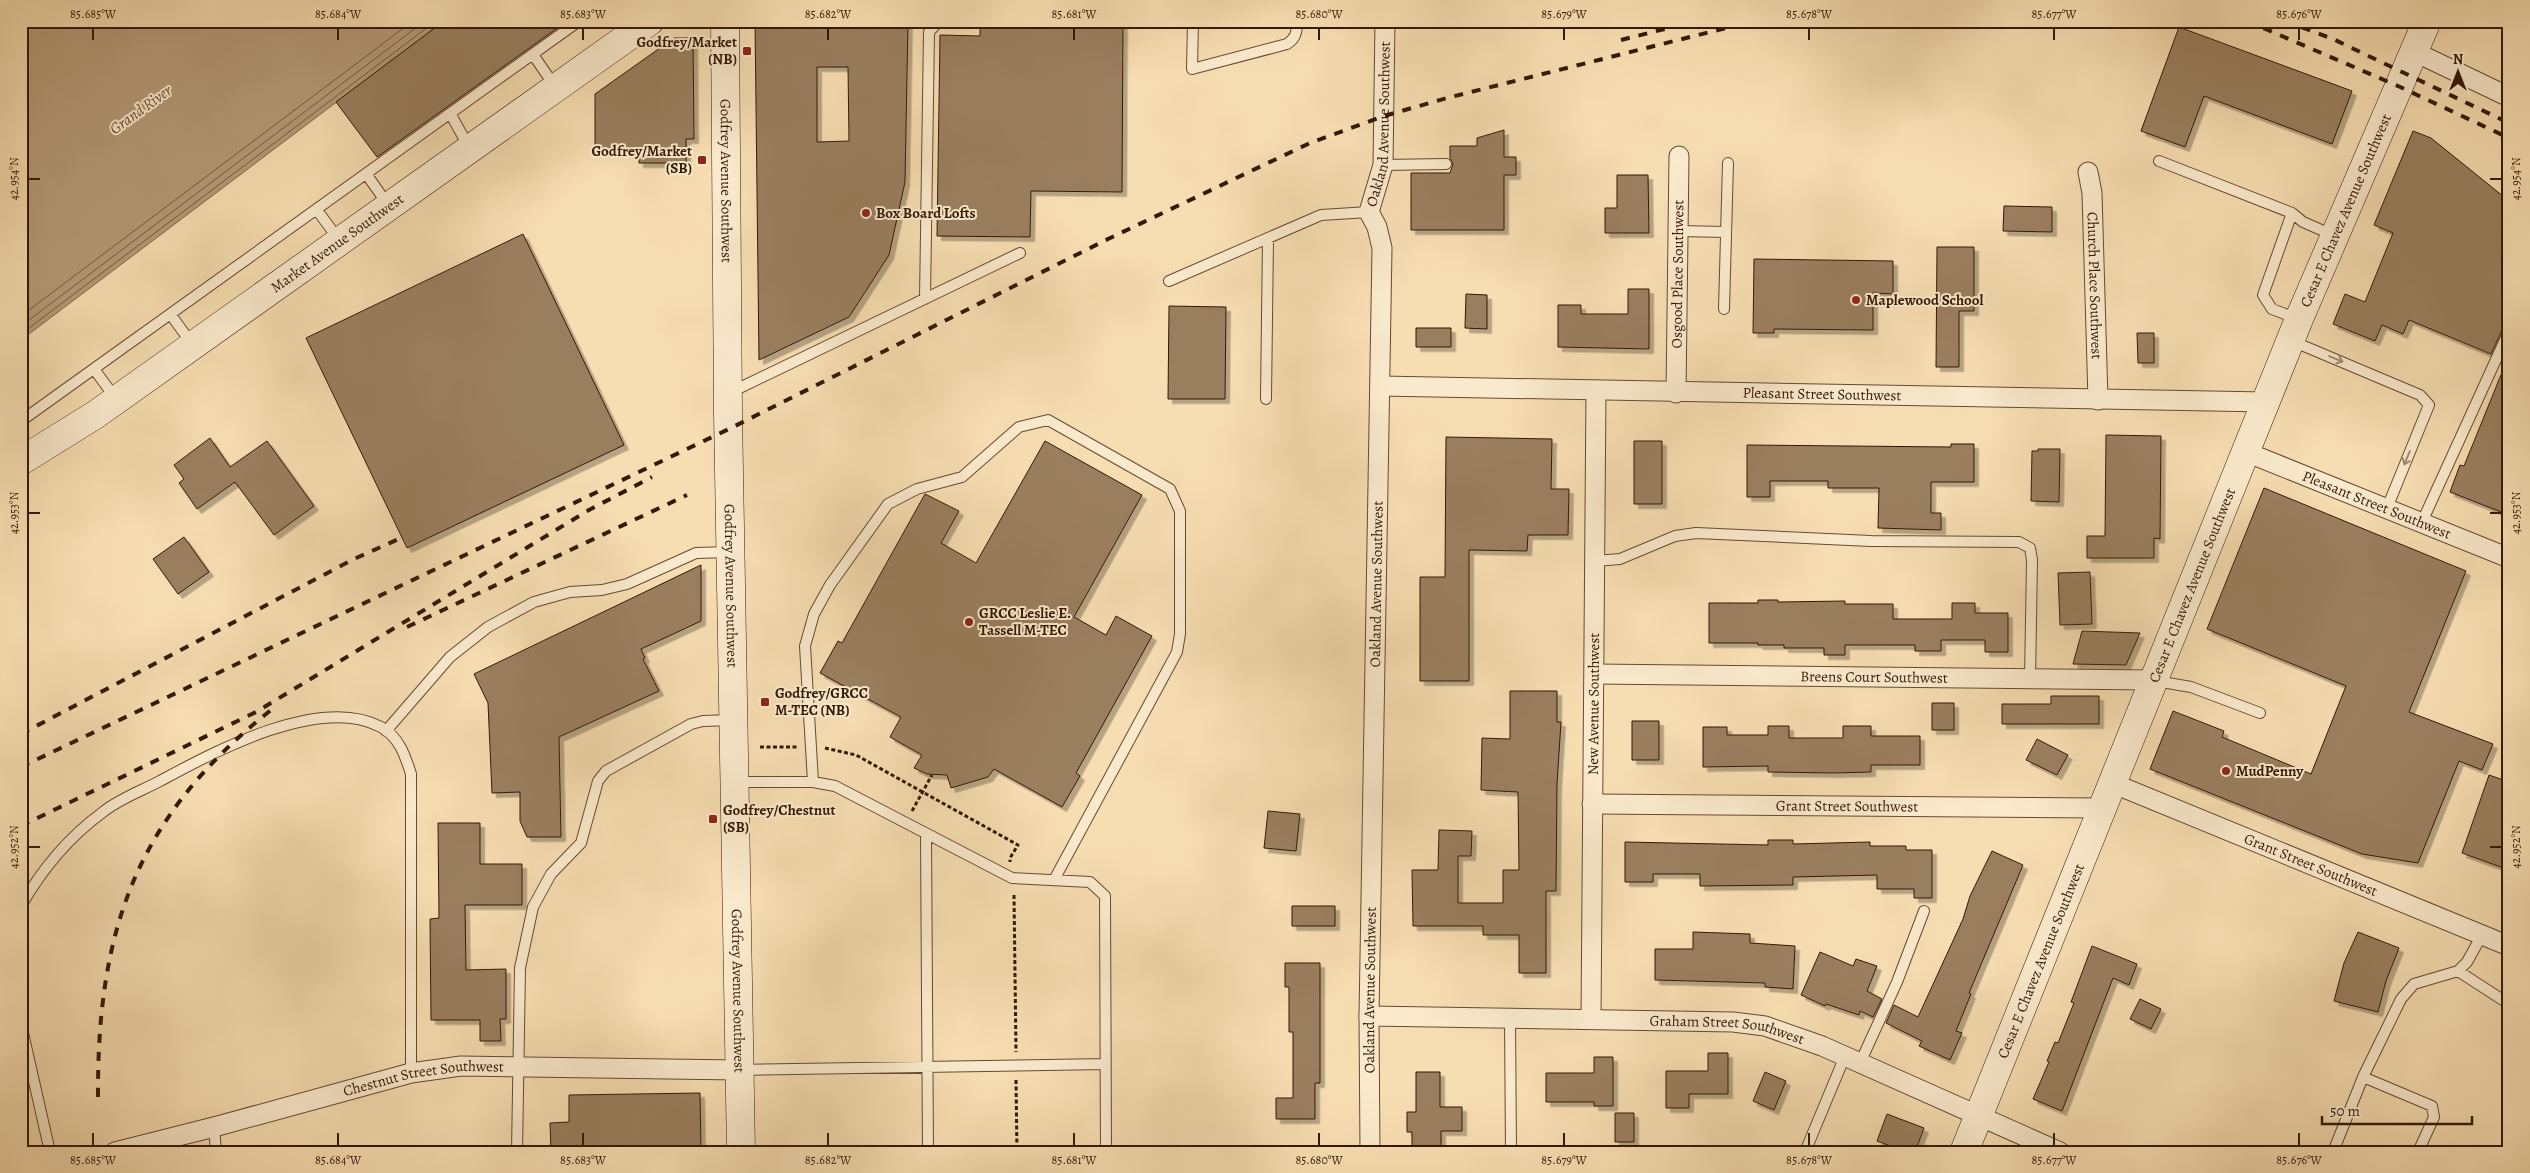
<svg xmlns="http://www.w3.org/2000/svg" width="2530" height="1173" viewBox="0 0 2530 1173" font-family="Alegreya,serif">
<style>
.water{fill:#b59b78;stroke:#82674a}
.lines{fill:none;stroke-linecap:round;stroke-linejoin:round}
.shore{stroke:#755a3f;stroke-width:1}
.building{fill:#9a7f5f;stroke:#351806;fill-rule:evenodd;filter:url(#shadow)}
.lane-casing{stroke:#664a31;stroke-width:12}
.street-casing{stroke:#664a31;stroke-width:21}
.secondary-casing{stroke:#351806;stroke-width:29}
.path{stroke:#351806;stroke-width:3;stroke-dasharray:4 2.5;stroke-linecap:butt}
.lane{stroke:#faeacd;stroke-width:10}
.street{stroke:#faeacd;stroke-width:19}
.secondary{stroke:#faeacd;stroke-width:28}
.rail{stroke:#351806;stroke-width:4;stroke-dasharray:9 9;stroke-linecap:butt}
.oneway{stroke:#a18c73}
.ticks{fill:none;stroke:#351806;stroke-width:2}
.poi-dot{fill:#8f2418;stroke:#faeacd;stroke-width:2}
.labels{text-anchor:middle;stroke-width:4;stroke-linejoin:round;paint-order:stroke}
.poi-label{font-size:15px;font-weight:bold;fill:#351806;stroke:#faeacd;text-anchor:start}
.street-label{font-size:15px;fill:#351806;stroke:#faeacd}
.water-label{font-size:16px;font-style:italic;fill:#684c34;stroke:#faeacd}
.neatline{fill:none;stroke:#351806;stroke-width:2}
.ticks-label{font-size:12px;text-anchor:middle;fill:#351806}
</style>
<defs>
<filter id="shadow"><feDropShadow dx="4.5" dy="4.5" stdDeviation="0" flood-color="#0004"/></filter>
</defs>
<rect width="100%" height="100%" fill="#f7deb2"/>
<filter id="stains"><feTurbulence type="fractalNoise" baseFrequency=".004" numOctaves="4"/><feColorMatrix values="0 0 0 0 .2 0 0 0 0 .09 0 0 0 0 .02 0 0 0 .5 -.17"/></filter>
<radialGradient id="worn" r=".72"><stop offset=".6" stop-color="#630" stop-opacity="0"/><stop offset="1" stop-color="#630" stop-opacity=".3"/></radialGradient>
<path class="water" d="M 21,21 L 444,21 L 21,340 Z"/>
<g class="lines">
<path class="shore" d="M 21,316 L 413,21
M 21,326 L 425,21
M 21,334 L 436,21"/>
</g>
<path class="building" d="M 444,21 L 567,21 L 377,157 L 336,102 Z
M 755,21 L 908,21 L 905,182 L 889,255 L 849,317 L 759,360 ZM 817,67 L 848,67 L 849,141 L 817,142 Z
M 980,21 L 1123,21 L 1122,192 L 1031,191 L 1030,237 L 937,236 L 940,35 L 980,36 Z
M 2179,27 L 2352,91 L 2332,144 L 2204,96 L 2185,147 L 2141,131 Z
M 674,38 L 693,38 L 694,139 L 686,139 L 686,163 L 639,163 L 639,150 L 595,151 L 595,94 Z
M 1504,130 L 1504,157 L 1516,157 L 1516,175 L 1504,175 L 1504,230 L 1411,230 L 1411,173 L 1450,173 L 1453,164 L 1450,158 L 1450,146 L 1477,146 L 1477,138 Z
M 2413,131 L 2431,138 L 2509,201 L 2509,324 L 2503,328 L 2491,354 L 2409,320 L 2403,334 L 2382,325 L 2375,341 L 2333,324 L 2345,294 L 2365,302 L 2393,233 L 2374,225 Z
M 1617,175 L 1648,175 L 1649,233 L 1605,233 L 1605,208 L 1617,208 Z
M 2004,206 L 2052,207 L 2052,232 L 2003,231 Z
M 523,234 L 624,445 L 407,548 L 306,338 Z
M 1937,247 L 1974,247 L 1974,311 L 1959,311 L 1959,367 L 1936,367 Z
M 1754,259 L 1893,261 L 1893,294 L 1873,293 L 1873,330 L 1774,329 L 1774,333 L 1753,333 Z
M 1628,289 L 1649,289 L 1649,349 L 1558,347 L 1558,305 L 1581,305 L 1581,314 L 1628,314 Z
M 1466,294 L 1487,295 L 1487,329 L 1465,328 Z
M 1169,306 L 1226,307 L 1225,399 L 1168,399 Z
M 1416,328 L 1451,328 L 1451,347 L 1416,347 Z
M 2137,333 L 2154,333 L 2154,363 L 2138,363 Z
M 2509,348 L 2509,515 L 2450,492 L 2460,465 L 2464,466 L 2507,360 L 2504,359 Z
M 2106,435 L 2161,436 L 2160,539 L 2154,538 L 2154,558 L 2087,558 L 2087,536 L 2105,536 Z
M 1446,437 L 1552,439 L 1551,489 L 1569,489 L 1568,535 L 1528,535 L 1527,551 L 1469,550 L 1469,681 L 1420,681 L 1420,577 L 1445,577 Z
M 210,438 L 230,467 L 267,441 L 314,506 L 274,535 L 235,482 L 197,509 L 179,483 L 184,479 L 174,465 Z
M 1045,441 L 1142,495 L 1074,617 L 1106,635 L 1116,616 L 1152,636 L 1076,773 L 1080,776 L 1062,807 L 994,769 L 988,777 L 951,788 L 947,775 L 927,774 L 914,768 L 922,755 L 890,737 L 901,717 L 820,673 L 838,641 L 842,643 L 925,494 L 959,511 L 941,543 L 976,563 Z
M 1634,441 L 1662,441 L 1662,504 L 1634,504 Z
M 1951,444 L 1974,444 L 1974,482 L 1931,482 L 1931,513 L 1941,513 L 1941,530 L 1878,528 L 1879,488 L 1828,488 L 1828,481 L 1770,481 L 1770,497 L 1747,497 L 1747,445 L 1951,447 Z
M 2038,449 L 2060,449 L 2059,502 L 2031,501 L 2032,451 L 2038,451 Z
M 2264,488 L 2466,571 L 2409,712 L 2493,744 L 2482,770 L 2459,761 L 2418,863 L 2362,854 L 2150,769 L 2173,711 L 2224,731 L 2222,737 L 2311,774 L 2346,686 L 2207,629 Z
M 184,537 L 209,572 L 178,594 L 153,559 Z
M 701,565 L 701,621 L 641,649 L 645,658 L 643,659 L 659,691 L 559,737 L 561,837 L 527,837 L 520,821 L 520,792 L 492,793 L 488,703 L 474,674 Z
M 2090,572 L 2092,624 L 2060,625 L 2058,573 Z
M 1758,600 L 1778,600 L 1778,602 L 1845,601 L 1845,604 L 1893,604 L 1893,619 L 1952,619 L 1952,603 L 1975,603 L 1975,613 L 2008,613 L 2008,652 L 1985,652 L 1985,640 L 1941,640 L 1941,651 L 1915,651 L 1915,645 L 1845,645 L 1845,655 L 1824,655 L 1824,648 L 1784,648 L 1784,645 L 1758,645 L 1758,643 L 1709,643 L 1709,603 L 1758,603 Z
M 2082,631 L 2140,633 L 2126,665 L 2073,664 Z
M 1510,691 L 1557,691 L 1557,722 L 1561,722 L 1557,784 L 1556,891 L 1546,891 L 1546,973 L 1519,973 L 1519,935 L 1483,935 L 1483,926 L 1413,926 L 1412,870 L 1438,870 L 1439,830 L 1472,831 L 1471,856 L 1458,856 L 1458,903 L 1503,903 L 1503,870 L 1519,870 L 1518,792 L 1481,790 L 1482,738 L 1510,739 Z
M 2051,696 L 2099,696 L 2099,724 L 2002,724 L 2002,704 L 2051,704 Z
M 1932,703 L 1954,703 L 1954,730 L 1932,730 Z
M 1632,721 L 1659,721 L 1659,760 L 1632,760 Z
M 1768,726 L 1789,726 L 1789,738 L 1843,738 L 1843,726 L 1871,726 L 1871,736 L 1920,736 L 1920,765 L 1871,765 L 1871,772 L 1833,773 L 1768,772 L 1768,766 L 1703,767 L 1703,727 L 1727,727 L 1727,735 L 1768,735 Z
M 2037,739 L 2068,755 L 2057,775 L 2026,760 Z
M 2489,775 L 2509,782 L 2509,870 L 2462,853 Z
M 1268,811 L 1300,814 L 1296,851 L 1264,848 Z
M 438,823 L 480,823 L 480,864 L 522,864 L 522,905 L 465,905 L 466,970 L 506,969 L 506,1019 L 500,1019 L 501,1041 L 480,1041 L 480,1020 L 431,1020 L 430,919 L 439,918 Z
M 1768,840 L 1793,840 L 1793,844 L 1870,842 L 1870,846 L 1906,846 L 1906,850 L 1932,850 L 1932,898 L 1914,898 L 1914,889 L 1877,889 L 1877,875 L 1793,877 L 1793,885 L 1700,886 L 1700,874 L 1653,874 L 1653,882 L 1625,882 L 1625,842 L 1768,845 Z
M 1992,851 L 2023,865 L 1969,993 L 1971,994 L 1956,1031 L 1962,1033 L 1950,1060 L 1919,1046 L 1922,1041 L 1886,1023 L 1894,1005 L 1918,1017 L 1963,919 L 1970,896 Z
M 1292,906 L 1335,906 L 1335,926 L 1292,926 Z
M 1693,932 L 1750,934 L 1750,943 L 1795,946 L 1793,989 L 1765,987 L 1765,983 L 1655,980 L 1655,949 L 1693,949 Z
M 2358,932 L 2399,948 L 2386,981 L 2378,1012 L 2334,1001 L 2344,963 Z
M 2092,946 L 2137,964 L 2129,985 L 2113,978 L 2062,1111 L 2033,1099 L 2049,1062 L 2047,1061 L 2055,1042 L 2058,1043 L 2074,1003 L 2071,1002 Z
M 1820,952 L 1853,966 L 1856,959 L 1877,966 L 1867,991 L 1882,999 L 1873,1017 L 1860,1011 L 1859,1015 L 1826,1004 L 1825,1006 L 1801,995 Z
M 1285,963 L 1320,963 L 1320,1083 L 1315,1083 L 1315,1119 L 1276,1119 L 1276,1098 L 1293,1098 L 1293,1032 L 1289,1032 L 1289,987 L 1285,987 Z
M 2140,999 L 2161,1009 L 2151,1029 L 2130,1019 Z
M 1708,1053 L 1728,1053 L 1728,1094 L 1689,1094 L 1689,1108 L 1666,1108 L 1666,1071 L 1708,1071 Z
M 1594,1057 L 1613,1057 L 1613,1106 L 1594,1106 L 1594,1102 L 1546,1102 L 1546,1073 L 1594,1073 Z
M 1416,1072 L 1440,1072 L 1440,1107 L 1462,1107 L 1462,1131 L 1441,1131 L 1441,1152 L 1412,1152 L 1412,1132 L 1407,1132 L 1407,1112 L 1416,1112 Z
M 1765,1072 L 1786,1081 L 1774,1110 L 1753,1101 Z
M 700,1093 L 701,1152 L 551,1152 L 550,1123 L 569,1122 L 569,1095 Z
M 1615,1113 L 1634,1113 L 1634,1142 L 1615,1142 Z
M 1887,1114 L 1924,1128 L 1915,1152 L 1907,1152 L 1877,1141 Z"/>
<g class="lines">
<defs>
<path id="lane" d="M 1193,21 L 1192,69 L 1287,44 C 1296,38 1297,32 1297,21
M 534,56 L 556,88
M 451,115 L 470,149
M 2159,161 L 2292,213 L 2303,222 L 2335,236
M 1383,165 L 1446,164
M 367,175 L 388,205
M 317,210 L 339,240
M 2292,213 L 2263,295 L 2272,309 L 2298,319
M 1678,231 L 1726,232
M 1169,281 L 1321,215 L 1369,212
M 925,299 L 929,32 L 939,21
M 1724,309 L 1728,163
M 171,315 L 192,344
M 2292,341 L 2420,395 L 2429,405 L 2387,508
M 94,369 L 116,399
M 729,393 L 1020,253
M 1266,399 L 1268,238
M 21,421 L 579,21
M 2422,522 L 2509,331
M 1595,561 L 1620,559 L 1675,536 L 1696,533 L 1871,541 L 2019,542 L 2030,548 L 2032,560 L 2030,680
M 2156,681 L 2191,687 L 2260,713
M 386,731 L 450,657 L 488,627 L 534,602 L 570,592 L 602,590 L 627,584 L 696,553 L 730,552
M 735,782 L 813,782 L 835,786 L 1012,878 L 1090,882 L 1105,896 L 1106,1152
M 813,782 L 805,646 L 814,614 L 830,585 L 888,504 L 917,489 L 962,477 L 1019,427 L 1048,420 L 1170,489 L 1180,511 L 1180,634 L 1177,652 L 1054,880
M 926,835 L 928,1152
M 21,906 C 42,869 69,837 103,812 C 119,799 141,791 160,781 C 214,752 320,694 381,727 C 399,737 405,755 411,774 L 411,1073
M 2458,971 L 2509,1004
M 1510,1018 L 1511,1152
M 21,1024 L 50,1152
M 1860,1063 L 1897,982 L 1924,911
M 739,1070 L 1106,1064
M 214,1127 L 216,1152
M 517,1152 L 520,968 L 533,907 L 551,874 L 581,843 L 598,781 L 606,771 L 691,724 L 703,721 L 733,720
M 1805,1152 L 1845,1056
M 2333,1152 L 2363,1077
M 2418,1152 L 2434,1117 L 2432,1106 L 2363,1077 L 2401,999 L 2414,984 L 2458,971 L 2467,962 L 2482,935"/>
<g id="street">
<path d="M 2415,52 L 2509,97"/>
<path id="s1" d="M 2088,172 L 2092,193 L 2098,400"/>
<path id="s2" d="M 1380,386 L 2266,402"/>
<path id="s3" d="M 1676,393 L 1679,156"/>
<path id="s4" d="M 2246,452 L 2509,558"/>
<path id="s5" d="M 1595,674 L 2153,680"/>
<path id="s6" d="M 2112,783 L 2509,946"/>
<path id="s7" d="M 1592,804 L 2102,808"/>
<path id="s8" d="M 1369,1016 L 1733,1022 L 1765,1026 L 1822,1046 L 2060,1152"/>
<path id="s9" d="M 1591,1019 L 1596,390"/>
<path id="s10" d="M 115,1152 L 214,1127 L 411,1073 L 461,1066 L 738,1070"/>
<path id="s11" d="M 1370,1152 L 1369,1016 L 1382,248 L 1377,227 L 1369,212 L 1383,165 L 1385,21"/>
</g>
<g id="secondary">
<path id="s12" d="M 725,21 L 728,414 L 741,1152"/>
<path id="s13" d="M 21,461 L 95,415 L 650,21"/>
<path id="s14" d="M 1964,1152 L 2299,319 L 2427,21"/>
</g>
</defs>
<use href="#lane" class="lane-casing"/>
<use href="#street" class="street-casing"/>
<use href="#secondary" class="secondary-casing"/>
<path class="path" d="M 760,747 L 797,747
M 825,748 L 856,755 L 1018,845 L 1010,858 L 1010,862
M 912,811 L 932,775
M 1014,895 L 1016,1052
M 1016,1080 L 1017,1152"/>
<use href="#lane" class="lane"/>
<use href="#street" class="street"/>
<use href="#secondary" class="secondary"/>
<path class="rail" d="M 2247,21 L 2398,86 L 2509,138
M 2285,21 L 2333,39 L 2509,123
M 1621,40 L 1696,21
M 407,627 L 687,495
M 21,734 L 354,559 L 401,538
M 21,767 L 729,429 L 1108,239 L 1310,143 L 1384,116 L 1447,98 L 1754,21
M 21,826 L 256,712 L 589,510 L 652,477
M 98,1097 C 97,929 137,816 271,710"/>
</g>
<defs><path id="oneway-shaft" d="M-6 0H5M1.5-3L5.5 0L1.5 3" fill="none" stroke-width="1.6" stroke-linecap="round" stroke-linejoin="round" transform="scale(1.25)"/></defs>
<g class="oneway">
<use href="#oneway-shaft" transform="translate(2336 359) rotate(22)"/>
<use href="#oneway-shaft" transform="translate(2407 458) rotate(113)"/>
</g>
<path class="ticks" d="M 93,28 L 93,40M 338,28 L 338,40M 583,28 L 583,40M 828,28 L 828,40M 1074,28 L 1074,40M 1319,28 L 1319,40M 1564,28 L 1564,40M 1809,28 L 1809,40M 2054,28 L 2054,40M 2299,28 L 2299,40M 28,179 L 40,179M 2490,179 L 2502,179M 28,513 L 40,513M 2490,513 L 2502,513M 28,847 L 40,847M 2490,847 L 2502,847M 93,1133 L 93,1146M 338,1133 L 338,1146M 583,1133 L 583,1146M 828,1133 L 828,1146M 1074,1133 L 1074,1146M 1319,1133 L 1319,1146M 1564,1133 L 1564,1146M 1809,1133 L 1809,1146M 2054,1133 L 2054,1146M 2299,1133 L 2299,1146"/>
<g class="poi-dot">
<rect x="742" y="46" width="10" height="10" rx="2.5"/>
<rect x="697" y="155" width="10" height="10" rx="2.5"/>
<circle cx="866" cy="213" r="5"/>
<circle cx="1856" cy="300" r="5"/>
<circle cx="969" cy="622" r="5"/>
<rect x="760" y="697" width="10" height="10" rx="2.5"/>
<circle cx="2226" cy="771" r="5"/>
<rect x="708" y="814" width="10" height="10" rx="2.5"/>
</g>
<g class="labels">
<g class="poi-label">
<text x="737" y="47" text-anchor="end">Godfrey/Market<tspan x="737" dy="17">(NB)</tspan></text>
<text x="692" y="156" text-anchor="end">Godfrey/Market<tspan x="692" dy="17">(SB)</tspan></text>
<text x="876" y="218">Box Board Lofts</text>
<text x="1866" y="305">Maplewood School</text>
<text x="979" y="618">GRCC Leslie E.<tspan x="979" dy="17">Tassell M-TEC</tspan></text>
<text x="775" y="698">Godfrey/GRCC<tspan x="775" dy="17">M-TEC (NB)</tspan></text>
<text x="2236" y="776">MudPenny</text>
<text x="723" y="815">Godfrey/Chestnut<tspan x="723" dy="17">(SB)</tspan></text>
</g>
<g class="street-label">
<text dy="5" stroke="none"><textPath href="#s11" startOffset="1032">Oakland Avenue Southwest</textPath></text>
<text dy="5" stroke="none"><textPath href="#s12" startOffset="160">Godfrey Avenue Southwest</textPath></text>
<text dy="5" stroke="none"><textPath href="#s14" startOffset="1016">Cesar E Chavez Avenue Southwest</textPath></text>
<text dy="5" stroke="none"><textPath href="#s13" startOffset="384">Market Avenue Southwest</textPath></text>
<text dy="5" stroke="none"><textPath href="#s3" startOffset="119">Osgood Place Southwest</textPath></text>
<text dy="5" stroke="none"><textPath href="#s1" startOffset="114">Church Place Southwest</textPath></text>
<text dy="5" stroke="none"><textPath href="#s2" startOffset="442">Pleasant Street Southwest</textPath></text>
<text dy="5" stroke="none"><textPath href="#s4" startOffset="141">Pleasant Street Southwest</textPath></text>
<text dy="5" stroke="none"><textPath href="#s11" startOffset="568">Oakland Avenue Southwest</textPath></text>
<text dy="5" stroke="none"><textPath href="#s14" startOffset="611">Cesar E Chavez Avenue Southwest</textPath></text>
<text dy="5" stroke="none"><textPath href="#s12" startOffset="565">Godfrey Avenue Southwest</textPath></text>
<text dy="5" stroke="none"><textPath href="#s5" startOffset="279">Breens Court Southwest</textPath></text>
<text dy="5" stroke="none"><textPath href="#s9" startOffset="315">New Avenue Southwest</textPath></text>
<text dy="5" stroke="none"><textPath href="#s7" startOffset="255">Grant Street Southwest</textPath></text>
<text dy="5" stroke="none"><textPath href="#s6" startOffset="215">Grant Street Southwest</textPath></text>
<text dy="5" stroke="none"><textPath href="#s14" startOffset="206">Cesar E Chavez Avenue Southwest</textPath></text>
<text dy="5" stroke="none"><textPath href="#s11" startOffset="162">Oakland Avenue Southwest</textPath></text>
<text dy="5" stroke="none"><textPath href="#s12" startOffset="970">Godfrey Avenue Southwest</textPath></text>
<text dy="5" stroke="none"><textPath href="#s8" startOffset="359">Graham Street Southwest</textPath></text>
<text dy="5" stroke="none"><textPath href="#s10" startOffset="318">Chestnut Street Southwest</textPath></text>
</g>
<g class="water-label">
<text transform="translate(140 109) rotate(-36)" y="6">Grand River</text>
</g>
</g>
<rect width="2530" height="1173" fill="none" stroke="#f7deb2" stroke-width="55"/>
<g transform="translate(2458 72)" stroke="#faeacd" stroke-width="4" paint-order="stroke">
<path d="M0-4L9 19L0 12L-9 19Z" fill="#351806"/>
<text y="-8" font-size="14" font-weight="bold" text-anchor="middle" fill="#351806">N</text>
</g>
<path d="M2322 1116v8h150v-8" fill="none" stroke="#351806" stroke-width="2.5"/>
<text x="2330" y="1116" font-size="15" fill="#351806" stroke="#faeacd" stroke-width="4" paint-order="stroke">50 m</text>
<rect x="28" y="28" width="2474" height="1118" class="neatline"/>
<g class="ticks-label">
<text x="93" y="18">85.685°W</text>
<text x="338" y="18">85.684°W</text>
<text x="583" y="18">85.683°W</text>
<text x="828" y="18">85.682°W</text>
<text x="1074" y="18">85.681°W</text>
<text x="1319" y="18">85.680°W</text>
<text x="1564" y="18">85.679°W</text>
<text x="1809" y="18">85.678°W</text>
<text x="2054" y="18">85.677°W</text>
<text x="2299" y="18">85.676°W</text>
<text transform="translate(14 179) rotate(-90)" y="4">42.954°N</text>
<text transform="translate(2516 179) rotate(-90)" y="4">42.954°N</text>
<text transform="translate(14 513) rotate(-90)" y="4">42.953°N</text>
<text transform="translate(2516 513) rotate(-90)" y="4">42.953°N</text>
<text transform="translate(14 847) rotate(-90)" y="4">42.952°N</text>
<text transform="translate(2516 847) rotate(-90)" y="4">42.952°N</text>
<text x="93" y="1164">85.685°W</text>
<text x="338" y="1164">85.684°W</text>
<text x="583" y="1164">85.683°W</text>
<text x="828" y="1164">85.682°W</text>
<text x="1074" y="1164">85.681°W</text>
<text x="1319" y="1164">85.680°W</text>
<text x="1564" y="1164">85.679°W</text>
<text x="1809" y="1164">85.678°W</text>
<text x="2054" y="1164">85.677°W</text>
<text x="2299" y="1164">85.676°W</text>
</g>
<rect width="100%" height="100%" filter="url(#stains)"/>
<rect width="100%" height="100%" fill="url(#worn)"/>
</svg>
